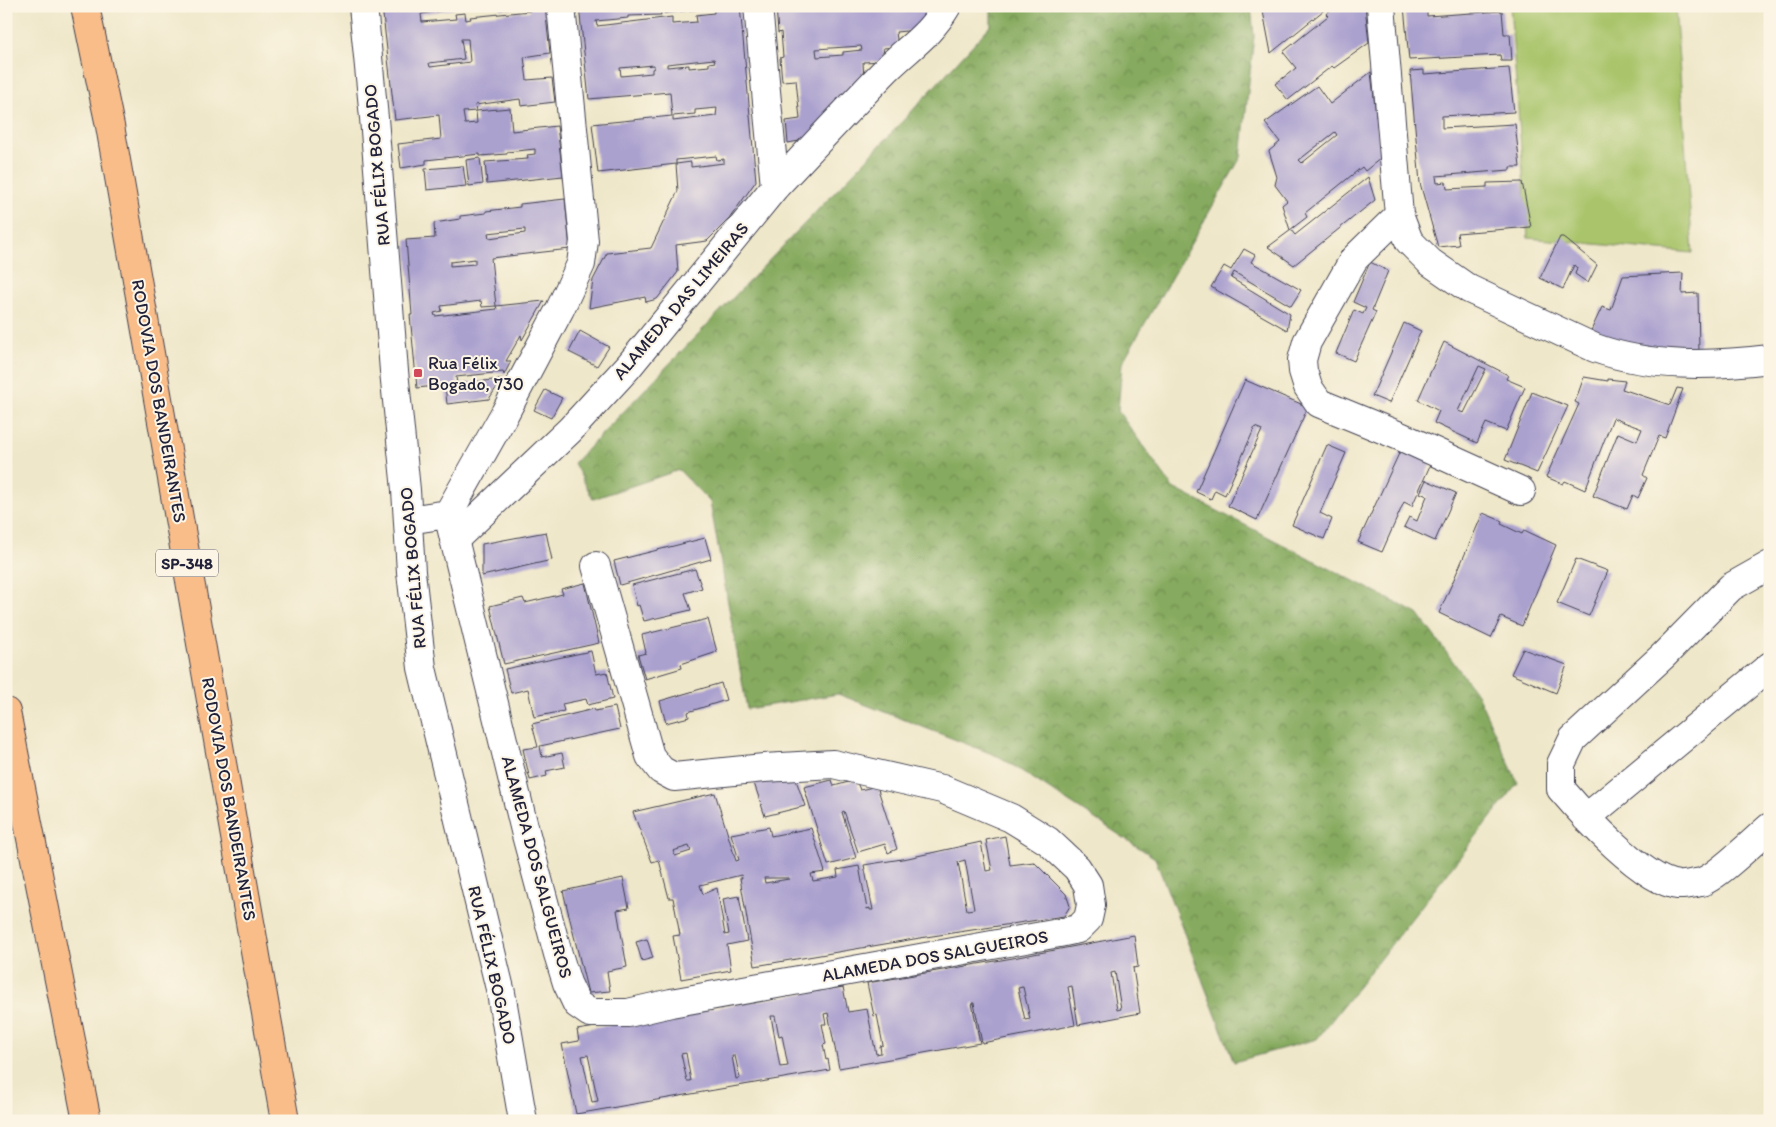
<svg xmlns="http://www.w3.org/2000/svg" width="1776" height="1127" viewBox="0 0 1776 1127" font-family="Itim,sans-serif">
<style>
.grass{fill:#a9c46a;stroke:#667352}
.forest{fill:url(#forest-crowns);stroke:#54664c}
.building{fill:#aba1cf;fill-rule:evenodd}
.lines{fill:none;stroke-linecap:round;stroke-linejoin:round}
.street-casing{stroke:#414050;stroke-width:30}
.highway-casing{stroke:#414050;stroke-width:30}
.street{stroke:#fff;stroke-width:28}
.highway{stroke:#f9bd89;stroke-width:28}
.poi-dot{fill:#d1495b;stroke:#fcf5e5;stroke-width:2}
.labels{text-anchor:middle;stroke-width:4;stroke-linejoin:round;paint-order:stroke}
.shield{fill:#fcf5e5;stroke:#63616e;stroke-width:1}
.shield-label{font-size:16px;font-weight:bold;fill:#22223b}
.street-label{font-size:18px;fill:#22223b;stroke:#fcf5e5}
.poi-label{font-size:18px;fill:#22223b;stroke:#fcf5e5;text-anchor:start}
</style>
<defs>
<pattern id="forest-crowns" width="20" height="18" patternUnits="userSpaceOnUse" patternTransform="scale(1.25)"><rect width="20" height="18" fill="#86aa5e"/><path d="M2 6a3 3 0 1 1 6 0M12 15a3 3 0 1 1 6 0" fill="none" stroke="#6d8a4f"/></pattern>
</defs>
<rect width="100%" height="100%" fill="#fcf5e5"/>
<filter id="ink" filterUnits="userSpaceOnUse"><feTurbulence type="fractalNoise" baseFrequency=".02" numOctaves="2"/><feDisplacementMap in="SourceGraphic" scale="10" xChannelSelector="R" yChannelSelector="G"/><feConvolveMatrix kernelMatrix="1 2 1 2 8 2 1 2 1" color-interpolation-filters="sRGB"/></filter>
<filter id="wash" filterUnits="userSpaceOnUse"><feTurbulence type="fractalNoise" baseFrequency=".0096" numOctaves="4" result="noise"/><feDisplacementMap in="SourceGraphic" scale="20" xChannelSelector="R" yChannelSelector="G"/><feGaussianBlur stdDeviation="1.12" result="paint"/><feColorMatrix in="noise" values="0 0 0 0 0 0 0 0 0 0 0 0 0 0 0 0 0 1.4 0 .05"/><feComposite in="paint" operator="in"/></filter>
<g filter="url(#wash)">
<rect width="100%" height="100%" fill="#efe7c9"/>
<path class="grass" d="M 1510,6 L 1675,6 L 1693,253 L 1528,238 Z"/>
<path class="forest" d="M 991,6 L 1251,6 L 1254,36 L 1241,157 L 1122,363 L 1118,411 L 1173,488 L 1418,614 L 1477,694 L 1518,783 L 1317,1039 L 1234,1062 L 1155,858 L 1000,757 L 838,694 L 747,709 L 710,502 L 679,470 L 593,499 L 574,463 L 888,137 L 991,25 Z"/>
<g id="blocks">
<path class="building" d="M 382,6 L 453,6 L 454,9 L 421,14 L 422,22 L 456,19 L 455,14 L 465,13 L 466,20 L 471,19 L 470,17 L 530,11 L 529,6 L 545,6 L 550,53 L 524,57 L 527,80 L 552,78 L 555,102 L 521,106 L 520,99 L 475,105 L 476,111 L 463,112 L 465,124 L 477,123 L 476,111 L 510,108 L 512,131 L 557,126 L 563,176 L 487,184 L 485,162 L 528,159 L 527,155 L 535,154 L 535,149 L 507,152 L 507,154 L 480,156 L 480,154 L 426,160 L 426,164 L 401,168 L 398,144 L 441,139 L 439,115 L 395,120 ZM 461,39 L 468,39 L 470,62 L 430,67 L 429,63 L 464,59 Z
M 500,6 L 518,6 L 518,8 L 500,9 Z
M 579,6 L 660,6 L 661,15 L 628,16 L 628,18 L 596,21 L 597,26 L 672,17 L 672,24 L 697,22 L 696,15 L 714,13 L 714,8 L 664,13 L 664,6 L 740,6 L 756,181 L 729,219 L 707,241 L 676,245 L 678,272 L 657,299 L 646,302 L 645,297 L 589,308 L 593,280 L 607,253 L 651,248 L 678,191 L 676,164 L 598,173 L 592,124 L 672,116 L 670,92 L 589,99 ZM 714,59 L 715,62 L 709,63 L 709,66 L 689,68 L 689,65 L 667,67 L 667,64 ZM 654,65 L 654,68 L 652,69 L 652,73 L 621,76 L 620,68 ZM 717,108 L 716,116 L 673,121 L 673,116 L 695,114 L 695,110 ZM 716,156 L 717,160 L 724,159 L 724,163 L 691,167 L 691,162 L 676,164 L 676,160 Z
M 776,6 L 935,6 L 917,30 L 896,32 L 898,47 L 883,48 L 885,61 L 863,62 L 864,81 L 857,92 L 837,99 L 839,116 L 815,138 L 788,143 L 786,121 L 800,119 L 796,80 L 782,81 L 780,58 L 783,57 L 781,32 L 778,33 ZM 861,46 L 862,50 L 843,52 L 843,55 L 817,57 L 816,49 Z
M 1262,6 L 1329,6 L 1271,53 Z
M 1335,6 L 1365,6 L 1369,43 L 1334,68 L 1332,66 L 1288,100 L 1275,84 L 1296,68 L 1283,52 L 1328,16 L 1326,14 Z
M 1404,6 L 1414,6 L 1414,11 L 1427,10 L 1427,16 L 1502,11 L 1504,34 L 1510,34 L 1512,61 L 1501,61 L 1500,55 L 1409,60 Z
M 1509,68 L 1514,112 L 1442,116 L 1442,128 L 1515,124 L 1520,167 L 1510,167 L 1510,170 L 1436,176 L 1437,183 L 1446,182 L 1447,189 L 1487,187 L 1487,183 L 1522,182 L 1531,227 L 1457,233 L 1459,245 L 1438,247 L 1420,183 L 1410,71 L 1424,70 L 1424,74 Z
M 1371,72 L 1381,158 L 1365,171 L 1362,167 L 1305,213 L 1307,217 L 1290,230 L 1282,205 L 1287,201 L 1275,185 L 1277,177 L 1269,151 L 1280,142 L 1265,123 L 1317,86 L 1330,104 ZM 1335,132 L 1337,135 L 1302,163 L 1299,160 Z
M 480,158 L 483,184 L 469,186 L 466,160 Z
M 463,166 L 466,186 L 427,190 L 425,169 Z
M 1368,177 L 1375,200 L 1294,265 L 1268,247 L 1291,230 L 1295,235 Z
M 565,199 L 570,249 L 491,258 L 496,306 L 482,307 L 481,301 L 441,306 L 442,311 L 434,313 L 435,316 L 497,309 L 496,306 L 544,301 L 522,340 L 521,335 L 506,361 L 511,361 L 504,375 L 503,372 L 456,377 L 457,384 L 502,379 L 489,399 L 447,404 L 445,385 L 417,388 L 410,315 L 412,315 L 406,240 L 435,238 L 434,223 L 460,219 L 460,216 L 486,213 L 486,211 L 520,207 L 520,204 ZM 525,229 L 525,233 L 489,238 L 488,233 ZM 475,259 L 475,264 L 450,266 L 450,262 Z
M 1560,237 L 1563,237 L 1597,265 L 1588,283 L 1575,274 L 1577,268 L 1574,265 L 1563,289 L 1540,278 Z
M 1244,249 L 1255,255 L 1251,262 L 1301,290 L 1291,306 L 1234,272 L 1231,278 L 1290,314 L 1287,330 L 1211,287 L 1224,266 L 1231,270 Z
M 1370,262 L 1388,271 L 1372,310 L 1376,312 L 1354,361 L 1336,353 L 1354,310 L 1363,314 L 1366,308 L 1353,302 Z
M 1683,273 L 1682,294 L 1698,293 L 1699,354 L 1646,349 L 1589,335 L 1602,307 L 1611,310 L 1623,276 Z
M 1404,323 L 1421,331 L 1389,403 L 1372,396 Z
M 580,331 L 609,347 L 597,366 L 569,352 Z
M 1444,342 L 1508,375 L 1506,379 L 1525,387 L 1506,431 L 1486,423 L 1477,443 L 1434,423 L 1439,411 L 1418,400 ZM 1479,366 L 1486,369 L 1464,413 L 1458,411 Z
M 1584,377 L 1608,381 L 1608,379 L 1625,381 L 1622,389 L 1670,405 L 1677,388 L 1683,389 L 1665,438 L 1659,436 L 1643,475 L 1647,478 L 1638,498 L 1633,495 L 1627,509 L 1593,496 L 1618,433 L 1637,441 L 1642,429 L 1613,418 L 1585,490 L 1565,481 L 1563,484 L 1546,477 L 1579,404 L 1575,402 Z
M 1245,380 L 1308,407 L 1257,520 L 1228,506 L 1262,430 L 1255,427 L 1225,495 L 1215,490 L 1211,499 L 1196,492 Z
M 545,390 L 562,398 L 551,418 L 534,410 Z
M 1532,392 L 1568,406 L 1537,473 L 1505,460 Z
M 1327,445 L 1346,453 L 1320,513 L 1332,519 L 1324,539 L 1292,525 Z
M 1402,447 L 1432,461 L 1412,506 L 1404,502 L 1382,552 L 1358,542 Z
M 1426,480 L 1456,493 L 1435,541 L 1404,527 L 1409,517 L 1417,521 L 1427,496 L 1420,493 Z
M 1483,513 L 1502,521 L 1501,524 L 1522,534 L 1524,530 L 1556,545 L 1522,626 L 1501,617 L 1491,638 L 1439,613 Z
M 546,532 L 552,560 L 482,576 L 482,544 Z
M 705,538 L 711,559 L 620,585 L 614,561 Z
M 1576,559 L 1608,571 L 1589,616 L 1557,603 Z
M 695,569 L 702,588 L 685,593 L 691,610 L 644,621 L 639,605 L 637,606 L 632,585 Z
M 585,583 L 599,643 L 504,664 L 490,606 L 523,598 L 525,603 L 563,594 L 561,589 Z
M 708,619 L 717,652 L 681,664 L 682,668 L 645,679 L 638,655 L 646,653 L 642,635 Z
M 1523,649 L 1567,665 L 1556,693 L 1511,674 Z
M 591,651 L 596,674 L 607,672 L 613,699 L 588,705 L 586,699 L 562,704 L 564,711 L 534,717 L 528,689 L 511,693 L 505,669 Z
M 721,683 L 726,700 L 688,712 L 689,717 L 666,723 L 660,701 Z
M 615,707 L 620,729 L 540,746 L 542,757 L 562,753 L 565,767 L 546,771 L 547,776 L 530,780 L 523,749 L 538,747 L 532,724 L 594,709 L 595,711 Z
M 794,774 L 805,806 L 765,816 L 754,783 Z
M 832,780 L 834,786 L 856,780 L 860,790 L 877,786 L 897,849 L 888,853 L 885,844 L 858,852 L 844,811 L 842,812 L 856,858 L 828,865 L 804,787 Z
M 715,793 L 736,861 L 739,860 L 731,834 L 769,827 L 771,836 L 811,828 L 825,872 L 811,874 L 813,881 L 838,877 L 837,870 L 859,866 L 867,909 L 870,908 L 870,910 L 873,910 L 864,865 L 908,858 L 981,842 L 986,871 L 992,870 L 986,840 L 1005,836 L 1010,865 L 1034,862 L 1066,894 L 1070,906 L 1064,916 L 926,937 L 755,966 L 740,878 L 742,878 L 741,875 L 700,885 L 703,894 L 717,888 L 725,935 L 729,934 L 723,899 L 739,896 L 747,941 L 727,945 L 731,970 L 681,979 L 673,936 L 680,935 L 673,898 L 669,898 L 659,860 L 652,862 L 633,812 ZM 689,846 L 691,851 L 675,856 L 673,851 ZM 965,860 L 974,909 L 967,910 L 958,862 ZM 764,878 L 789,878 L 789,879 L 765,883 Z
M 623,878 L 629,908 L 617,910 L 627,967 L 607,971 L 610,991 L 588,993 L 563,891 Z
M 1134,935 L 1138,967 L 1133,968 L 1140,1013 L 1078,1025 L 1072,986 L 1068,987 L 1075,1025 L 982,1043 L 974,1003 L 972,1003 L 980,1043 L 839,1068 L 828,1013 L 824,1014 L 826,1024 L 822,1024 L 826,1044 L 823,1045 L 826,1060 L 828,1059 L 830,1070 L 576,1114 L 562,1044 L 579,1041 L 577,1030 L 843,987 L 848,1012 L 867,1009 L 876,1054 L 881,1053 L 880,1046 L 883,1045 L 877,1015 L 874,1016 L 867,983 L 1013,958 ZM 1115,972 L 1121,1009 L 1117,1010 L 1111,973 ZM 1023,987 L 1030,1019 L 1025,1020 L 1018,988 ZM 771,1016 L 775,1016 L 779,1036 L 782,1035 L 788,1066 L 780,1067 ZM 686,1053 L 691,1081 L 687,1081 L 681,1054 ZM 588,1055 L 598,1101 L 592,1102 L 582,1056 ZM 732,1056 L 735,1056 L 740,1078 L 736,1079 Z
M 647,939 L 653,958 L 642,961 L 636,942 Z"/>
</g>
</g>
<g filter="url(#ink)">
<use href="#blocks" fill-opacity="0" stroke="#414050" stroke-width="1"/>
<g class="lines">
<defs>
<path id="street" d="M 363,6 L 374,118 L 394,371 L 406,490 L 411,572 L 422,668 L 501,993 L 523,1121
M 1381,6 L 1399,215 L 1409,241 L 1430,262 L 1469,289 L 1595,348 C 1650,368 1713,366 1770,359
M 775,187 C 812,148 849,108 886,70 C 909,47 930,35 947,6
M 1399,215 L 1354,259 L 1307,342 L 1302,360 L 1303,371 L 1308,387 L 1319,403 L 1402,437 L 1521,491
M 448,514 L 526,835 L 558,954 L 567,983 L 577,1004 L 590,1013 L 628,1013 L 671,1003 L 1059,933 L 1078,929 L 1088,919 L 1091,905 L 1088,885 L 1077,868 L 1048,841 L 1011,818 L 942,789 L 833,764 L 764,768 L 674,777 L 661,770 L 650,756 L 596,566
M 408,520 L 448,514 L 505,413 L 560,309 L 581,264 L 584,241 L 561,6
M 454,540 L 570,430 L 628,367 L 775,187 L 758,6
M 1770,565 L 1731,587 L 1664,655 L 1573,739 L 1561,764 L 1561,789 C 1584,816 1643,881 1678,885 C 1684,886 1695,883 1701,882 C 1716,878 1756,839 1770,827
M 1586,818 L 1770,666"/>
<path id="highway" d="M 85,6 L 110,126 L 285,1121
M 6,712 L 87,1121"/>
</defs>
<use href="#street" class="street-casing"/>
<use href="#highway" class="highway-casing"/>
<use href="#street" class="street"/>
<use href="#highway" class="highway"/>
</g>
</g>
<rect class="poi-dot" x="413" y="368" width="10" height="10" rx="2.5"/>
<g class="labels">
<rect class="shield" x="156" y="549.5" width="62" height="27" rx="4"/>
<g class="shield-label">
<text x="187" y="569">SP-348</text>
</g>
<g class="street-label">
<text transform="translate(377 165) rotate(-95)" y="6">RUA FÉLIX BOGADO</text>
<text transform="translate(681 301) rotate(-50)" y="6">ALAMEDA DAS LIMEIRAS</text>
<text transform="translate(159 401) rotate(80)" y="6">RODOVIA DOS BANDEIRANTES</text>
<text transform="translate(413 568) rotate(-95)" y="6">RUA FÉLIX BOGADO</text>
<text transform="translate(229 799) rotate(80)" y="6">RODOVIA DOS BANDEIRANTES</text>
<text transform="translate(537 867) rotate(75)" y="6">ALAMEDA DOS SALGUEIROS</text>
<text transform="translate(935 956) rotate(-10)" y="6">ALAMEDA DOS SALGUEIROS</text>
<text transform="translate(492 965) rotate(77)" y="6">RUA FÉLIX BOGADO</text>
</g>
<g class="poi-label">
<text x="428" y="369">Rua Félix<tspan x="428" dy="21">Bogado, 730</tspan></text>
</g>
</g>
<rect width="1776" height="1127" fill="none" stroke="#fcf5e5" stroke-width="25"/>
</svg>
